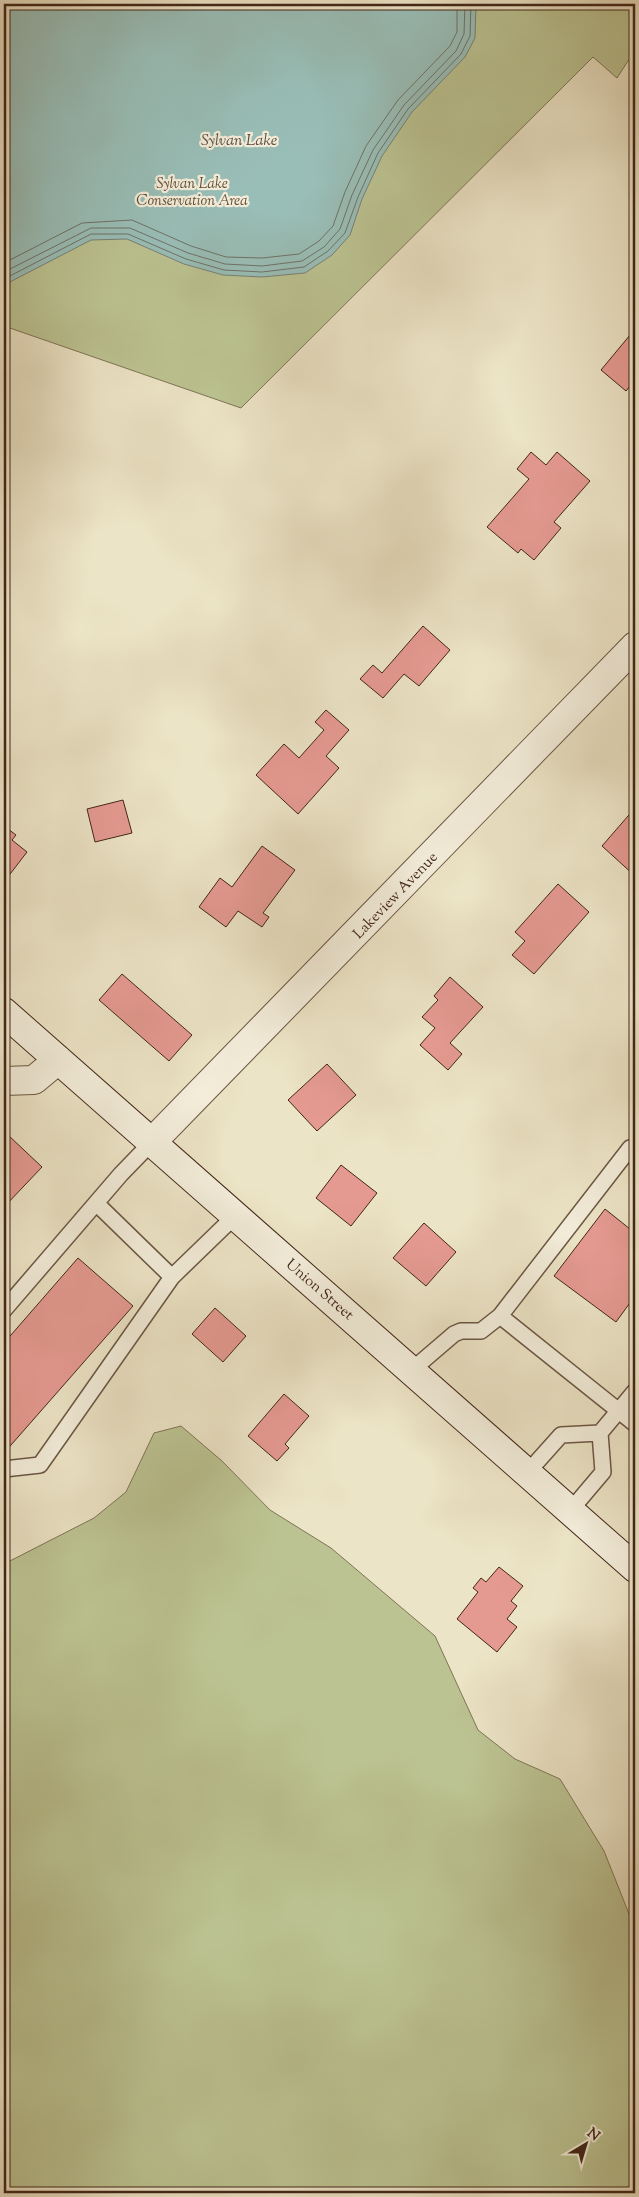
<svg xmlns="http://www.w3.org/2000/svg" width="639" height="2197" viewBox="0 0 639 2197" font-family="'Sorts Mill Goudy',serif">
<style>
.green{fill:#bcc392;stroke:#7f7456}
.water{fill:#99beb7;stroke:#768178}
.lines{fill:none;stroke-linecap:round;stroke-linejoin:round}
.shore{stroke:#6e7268;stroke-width:1}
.building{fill:#e59a91;stroke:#422619}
.lane-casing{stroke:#6c5644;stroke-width:18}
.street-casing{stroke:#6c5644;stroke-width:30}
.secondary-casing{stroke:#422619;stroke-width:30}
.lane{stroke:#f3edda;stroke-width:15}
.street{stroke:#f3edda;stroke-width:28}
.secondary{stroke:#f3edda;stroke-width:28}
.labels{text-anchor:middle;stroke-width:4.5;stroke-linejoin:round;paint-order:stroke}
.park-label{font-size:15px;font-style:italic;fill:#604d37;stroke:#f3edda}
.street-label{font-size:15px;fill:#422619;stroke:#f3edda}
.water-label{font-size:16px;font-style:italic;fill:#584c40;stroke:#f3edda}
</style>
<rect width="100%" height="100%" fill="#ece4c6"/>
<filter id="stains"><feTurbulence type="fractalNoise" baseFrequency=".004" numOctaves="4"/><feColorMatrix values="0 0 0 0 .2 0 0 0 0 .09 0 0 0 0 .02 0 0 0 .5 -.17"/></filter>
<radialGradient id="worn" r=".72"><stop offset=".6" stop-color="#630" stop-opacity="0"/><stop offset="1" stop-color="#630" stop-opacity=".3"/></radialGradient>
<path class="green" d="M 4,4 L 635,4 L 635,50 L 617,78 L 593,57 L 241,408 L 4,326 Z
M 181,1426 L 222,1461 L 270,1510 L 331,1548 L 435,1636 L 478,1730 L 515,1759 L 560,1779 L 604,1851 L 635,1929 L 634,2193 L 4,2193 L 4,1564 L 94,1518 L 126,1492 L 154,1433 Z"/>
<path class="water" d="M 4,4 L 476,4 L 475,38 L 465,57 L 412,112 L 382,156 L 362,199 L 350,235 L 332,255 L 305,273 L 262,277 L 223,275 L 184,264 L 127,239 L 91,240 L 4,285 Z"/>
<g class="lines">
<path class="shore" d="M 4,263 L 82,223 L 132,220 L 191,246 L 226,257 L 262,258 L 299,254 L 319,241 L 333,226 L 345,192 L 366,146 L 398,100 L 450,46 L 457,32 L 457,4
M 4,272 L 91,228 L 130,228 L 188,253 L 225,264 L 262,266 L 302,261 L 324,247 L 340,229 L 352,195 L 373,150 L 404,105 L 456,51 L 464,34 L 465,4
M 4,279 L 91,234 L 128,234 L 186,259 L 224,270 L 262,272 L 304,267 L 328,251 L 345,233 L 358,197 L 378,153 L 408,109 L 461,54 L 470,36 L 471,4"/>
</g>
<path class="building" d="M 635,329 L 635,380 L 626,391 L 601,370 Z
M 531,452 L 546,465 L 557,452 L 590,481 L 554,522 L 561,528 L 534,560 L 521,549 L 518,553 L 487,527 L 529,479 L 517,469 Z
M 423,626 L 450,650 L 419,686 L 404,674 L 383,698 L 360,679 L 373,665 L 382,673 Z
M 326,710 L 349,730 L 326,756 L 339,768 L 298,814 L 256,775 L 284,744 L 299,758 L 324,730 L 315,722 Z
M 123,800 L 132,833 L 95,842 L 87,809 Z
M 635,808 L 635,876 L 602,846 Z
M 4,826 L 16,835 L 12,840 L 27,852 L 4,882 Z
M 262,846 L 295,870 L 263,913 L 269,917 L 262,927 L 238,911 L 226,927 L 199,907 L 220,878 L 232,887 Z
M 558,884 L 589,912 L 534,974 L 512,955 L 525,941 L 515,932 Z
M 122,974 L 192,1035 L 169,1061 L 99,1000 Z
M 450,977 L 483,1007 L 450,1043 L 462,1054 L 448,1070 L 420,1045 L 435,1028 L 422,1017 L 438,1000 L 434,996 Z
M 327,1064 L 356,1095 L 317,1131 L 288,1100 Z
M 8,1135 L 42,1167 L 5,1206 L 4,1139 Z
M 341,1165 L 377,1193 L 351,1226 L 316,1198 Z
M 605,1209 L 635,1233 L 635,1296 L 616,1322 L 554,1276 Z
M 424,1223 L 456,1252 L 426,1286 L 393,1258 Z
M 78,1258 L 133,1306 L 4,1453 L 4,1343 Z
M 215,1308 L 246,1336 L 223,1362 L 192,1334 Z
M 284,1394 L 309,1416 L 285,1444 L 289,1448 L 277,1461 L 248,1436 Z
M 499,1567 L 523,1586 L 511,1601 L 517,1606 L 507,1619 L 517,1627 L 497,1652 L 457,1619 L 478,1592 L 473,1588 L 481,1578 L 486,1582 Z"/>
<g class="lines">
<defs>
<path id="lane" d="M 96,1203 L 172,1277
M 4,1310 L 121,1174 L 152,1142
M 500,1316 L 635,1424
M 412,1370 L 454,1334 L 461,1331 L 481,1331 L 500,1316 L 630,1148
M 4,1469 L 40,1465 L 172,1277 L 236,1215
M 527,1473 L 561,1435 L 600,1433
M 570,1511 L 603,1472 L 600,1433 L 635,1391"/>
<path id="street" d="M 4,1081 L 34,1080 L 58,1060
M 152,1142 L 635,646"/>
<path id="secondary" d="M 4,1012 L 635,1568"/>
</defs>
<use href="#lane" class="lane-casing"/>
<use href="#street" class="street-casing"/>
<use href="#secondary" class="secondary-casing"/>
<use href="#lane" class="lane"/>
<use href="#street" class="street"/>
<use href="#secondary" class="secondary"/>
</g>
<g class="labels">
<g class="park-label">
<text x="192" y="188">Sylvan Lake<tspan x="192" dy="17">Conservation Area</tspan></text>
</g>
<g class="street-label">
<text transform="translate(395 895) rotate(-46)" y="5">Lakeview Avenue</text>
<text transform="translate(320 1289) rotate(41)" y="5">Union Street</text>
</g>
<g class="water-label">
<text x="239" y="145">Sylvan Lake</text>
</g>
</g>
<rect width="639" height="2197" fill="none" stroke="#ece4c6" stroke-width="20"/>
<rect x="5" y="5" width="629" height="2187" fill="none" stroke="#422619" stroke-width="2.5"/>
<rect x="10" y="10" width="619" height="2177" fill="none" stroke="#422619"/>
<g transform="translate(586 2144) rotate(38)" stroke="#f3edda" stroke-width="4" paint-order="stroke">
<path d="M0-4L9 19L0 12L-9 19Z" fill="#422619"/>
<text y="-8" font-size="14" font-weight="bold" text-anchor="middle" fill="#422619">N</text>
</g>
<rect width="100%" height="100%" filter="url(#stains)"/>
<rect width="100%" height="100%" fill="url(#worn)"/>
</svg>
